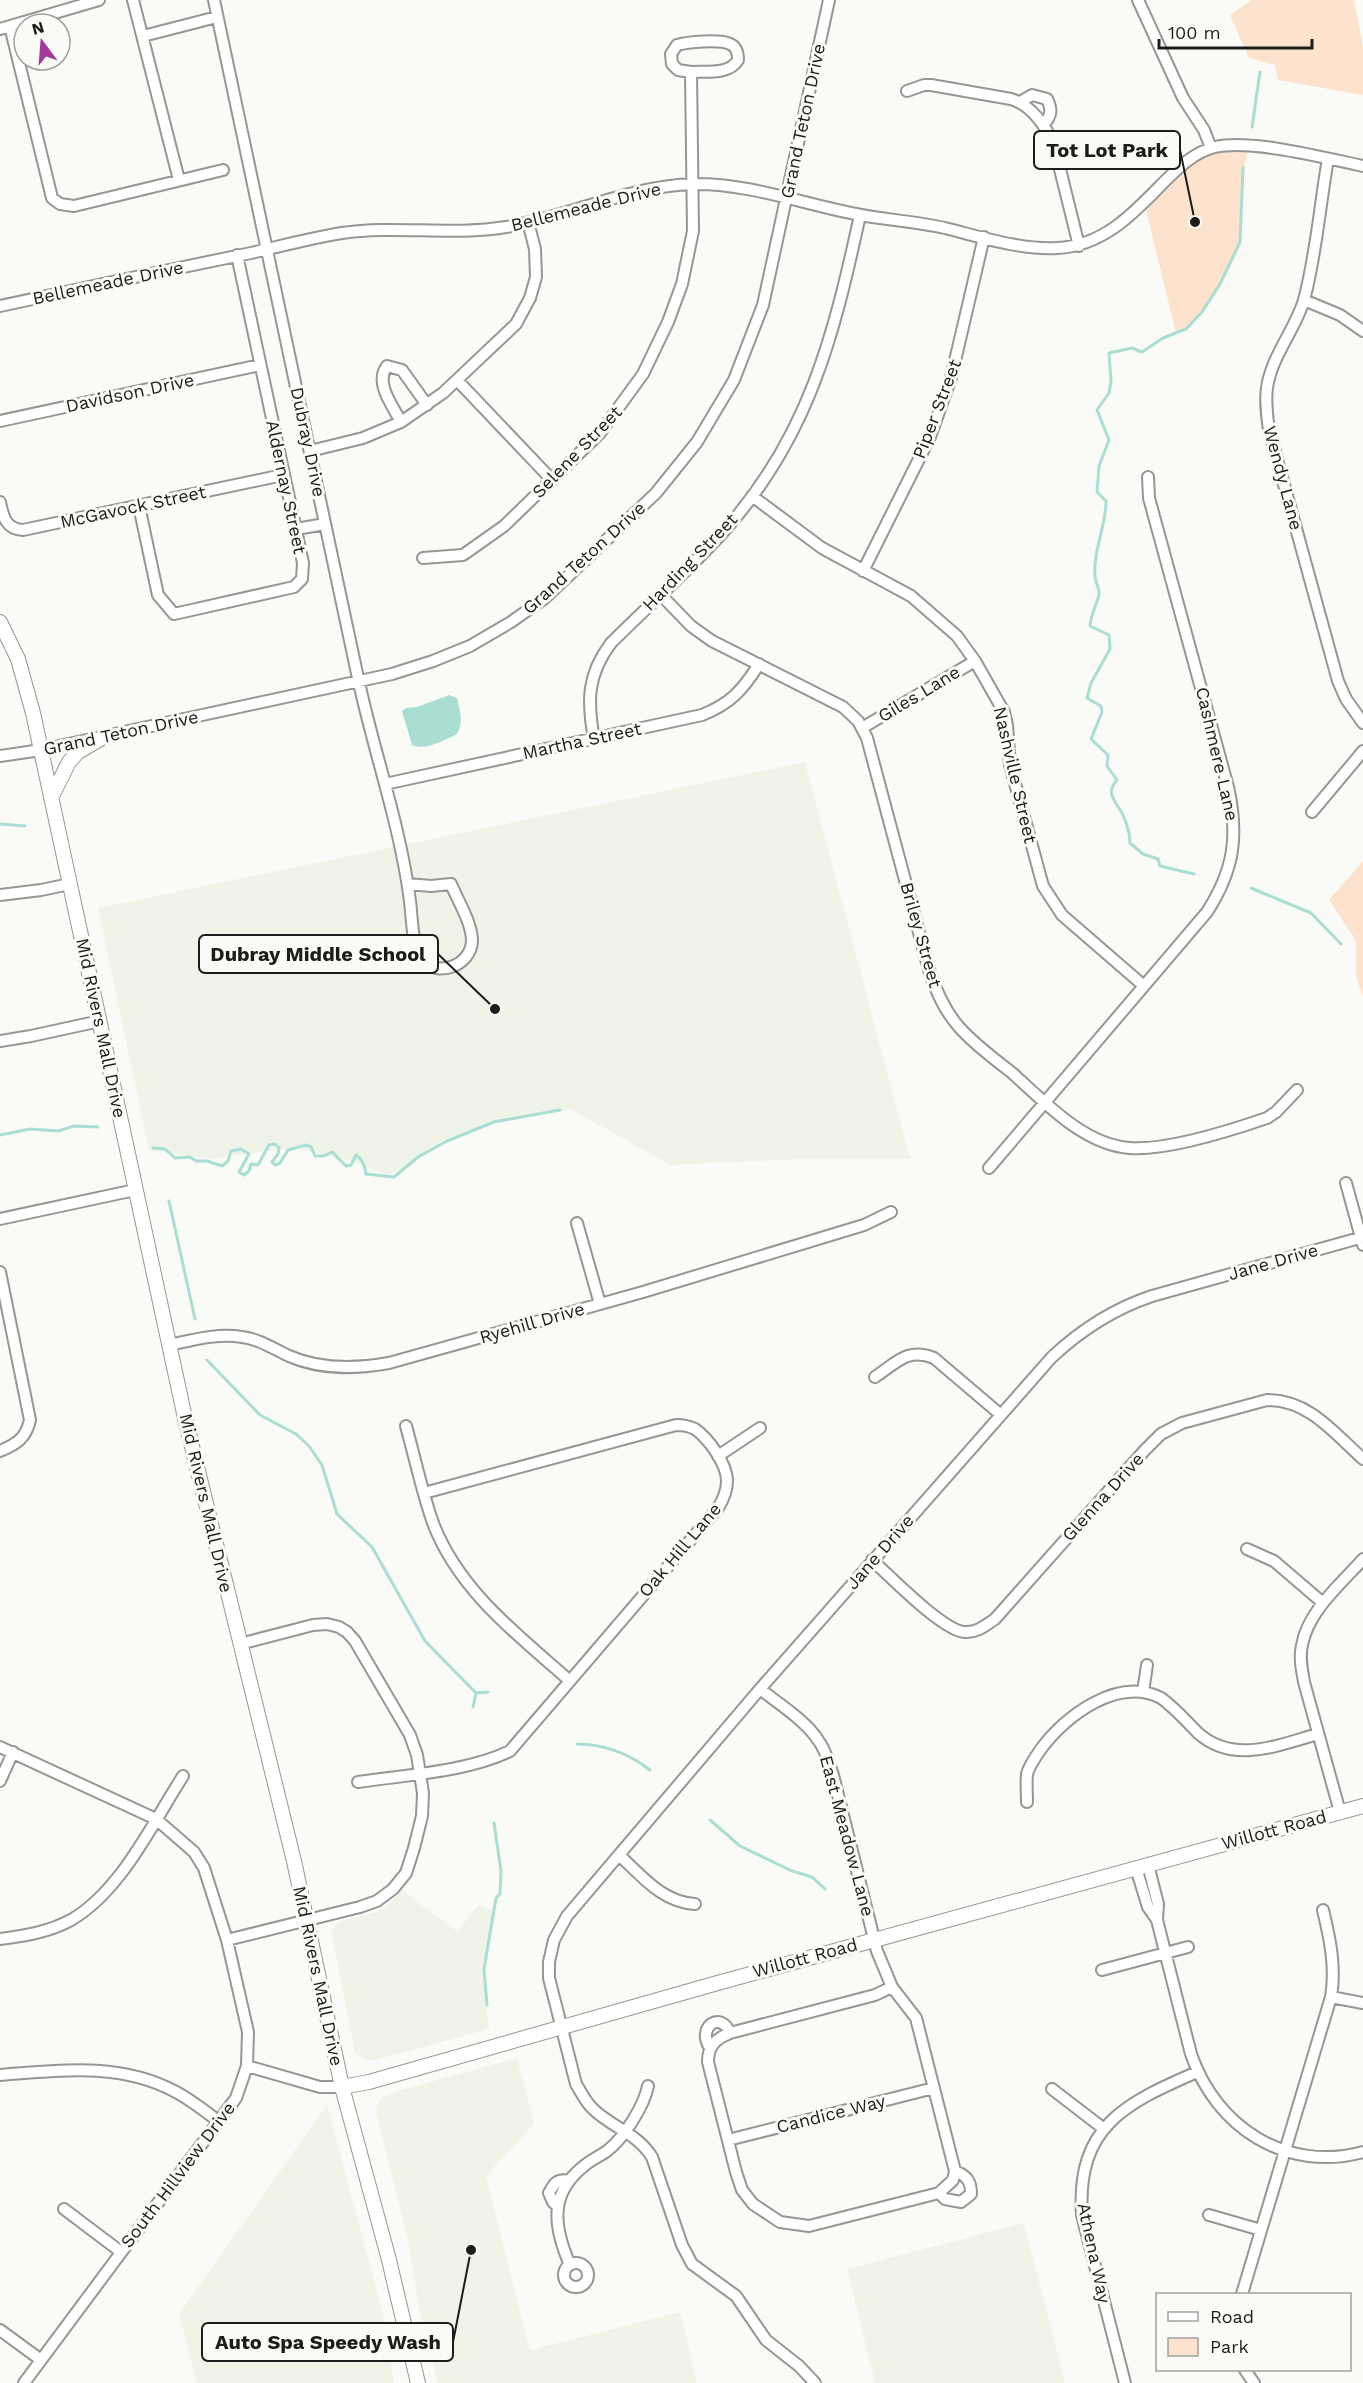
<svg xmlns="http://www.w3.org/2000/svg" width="1363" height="2383" viewBox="0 0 1363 2383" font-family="'Work Sans',sans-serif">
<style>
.built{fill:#f0f4e8}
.green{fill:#fde3cd}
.water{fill:#aaded3}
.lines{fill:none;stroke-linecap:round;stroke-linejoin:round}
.stream{stroke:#aaded3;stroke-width:3}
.minor-casing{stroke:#959793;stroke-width:14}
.major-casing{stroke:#959793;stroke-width:16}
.minor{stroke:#fff;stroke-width:10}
.major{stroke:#fff;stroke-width:14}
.labels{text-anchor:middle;stroke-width:6;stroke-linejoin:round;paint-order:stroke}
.street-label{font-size:18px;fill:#1c1d1b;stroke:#fafbf7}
.leader{fill:none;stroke:#1c1d1b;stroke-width:2}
.callout-dot{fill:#1c1d1b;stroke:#fafbf7;stroke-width:2}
.callout{fill:#fafbf7;stroke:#1c1d1b;stroke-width:2}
.callout-label{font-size:20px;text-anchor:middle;font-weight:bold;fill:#1c1d1b}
</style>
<rect width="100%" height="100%" fill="#fafbf7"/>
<path class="built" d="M 805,762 L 910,1159 L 802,1159 L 670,1165 L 571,1109 L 504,1120 L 439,1142 L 412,1164 L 388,1175 L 349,1160 L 291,1148 L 211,1159 L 149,1150 L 98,908 Z
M 402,1890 L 457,1931 L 479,1905 L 497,1912 L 486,1950 L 484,1989 L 489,2029 L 375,2060 L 364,2059 L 355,2053 L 331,1931 L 338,1922 L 376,1912 L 388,1905 Z
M 517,2058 L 534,2124 L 486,2176 L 530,2350 L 680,2312 L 697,2383 L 438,2383 L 419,2308 L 408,2240 L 376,2113 L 377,2106 L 382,2098 L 390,2093 Z
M 327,2105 L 383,2314 L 394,2383 L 197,2383 L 179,2314 Z
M 1024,2223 L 1065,2383 L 875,2383 L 847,2269 Z"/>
<path class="green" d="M 1252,0 L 1354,0 L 1363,47 L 1363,95 L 1278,80 L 1275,65 L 1249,58 L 1230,15 Z
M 1249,145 C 1243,169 1242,191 1241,215 C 1241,224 1242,235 1240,243 C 1233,267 1200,323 1176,333 L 1144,202 L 1193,157 Z
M 1363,861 L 1363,997 L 1356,976 L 1356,941 L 1329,900 Z"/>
<path class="water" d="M 449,695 L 457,698 C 460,711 464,722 457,734 C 445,740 425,751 412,745 L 402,711 L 406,708 L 417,707 Z"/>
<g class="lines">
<path class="stream" d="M 1252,127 L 1260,72
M 0,824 L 25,826
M 1194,874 L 1160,866 L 1158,859 L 1143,854 L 1130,843 C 1130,833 1127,824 1123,815 C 1117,802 1104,794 1117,780 L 1107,766 L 1108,755 L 1091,739 L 1102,712 L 1101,706 L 1087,698 L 1091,683 L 1110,649 L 1109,635 L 1090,626 C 1091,614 1096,606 1099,595 C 1100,588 1095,583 1095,576 C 1093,551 1106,526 1106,501 L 1097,492 L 1099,466 L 1109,440 L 1097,410 L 1109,393 L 1111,381 L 1109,353 L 1132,348 L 1142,352 L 1163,338 L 1186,329 L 1202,312 L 1220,284 L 1240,242 L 1243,168
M 1251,888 L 1311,913 L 1341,944
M 0,1135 L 30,1129 L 58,1131 L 74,1126 L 98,1127
M 153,1148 L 165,1149 L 175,1158 L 190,1157 L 196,1161 L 207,1161 L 222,1166 L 228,1161 L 231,1151 L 241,1149 L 249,1154 L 239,1172 L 244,1175 L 249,1171 L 251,1164 L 258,1165 L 269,1145 L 275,1144 L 279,1148 L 278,1154 L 272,1162 L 275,1165 L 280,1163 L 288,1150 L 306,1145 L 311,1147 L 315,1156 L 324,1156 L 332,1152 L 346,1166 L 351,1165 L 356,1155 C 363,1159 365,1166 366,1174 L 394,1177 L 418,1157 L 447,1141 L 494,1122 L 560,1110
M 169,1201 L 195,1319
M 207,1360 L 260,1415 L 296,1434 L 309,1446 L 322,1465 L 337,1514 L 372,1547 L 425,1641 L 476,1693 L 488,1692
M 473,1707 L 476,1693
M 577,1744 C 603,1744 629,1754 650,1770
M 710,1820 L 740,1846 L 792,1871 L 812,1877 L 825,1889
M 487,2005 L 484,1969 L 496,1898 L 500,1894 L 501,1871 L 494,1823"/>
<defs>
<path id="minor" d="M 133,0 L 179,180
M 214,0 C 261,226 310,452 358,678 C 374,753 400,824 410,901 C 412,916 412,949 422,960 C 439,978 471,965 472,941 C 472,923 458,901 451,884 L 431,886 L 408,884
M 1138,0 L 1183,98 L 1204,130 L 1211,148
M 10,26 L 52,198 L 60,204 L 74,206 L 223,170
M 0,29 L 99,0
M 143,36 L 217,17
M 907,91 L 924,85 L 931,85 L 1011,99 C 1031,105 1046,126 1054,145 L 1079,246
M 1020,102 L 1032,95 L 1047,99 C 1052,109 1052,116 1043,125
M 1328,159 C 1320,204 1316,256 1304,300 C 1295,330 1271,357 1267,388 C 1265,402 1267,416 1269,430 L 1338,681 L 1346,699 L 1363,723
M 1304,300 L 1340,315 L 1363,331
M 0,306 C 84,288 167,270 251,253 C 281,246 311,238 342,233 C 396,225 451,236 506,227 C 569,217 628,186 693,184 C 750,183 805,205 861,215 C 889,220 917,222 945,228 C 981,237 1020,250 1057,248 C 1103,246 1133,214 1163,183 C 1178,168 1194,152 1215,147 C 1252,139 1325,158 1363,166
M 457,380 L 552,480
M 0,421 L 260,365
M 401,422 C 393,406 374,383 387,366 L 402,370 L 427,405
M 310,451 L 363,438 L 401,422 L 443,393 L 516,324 L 530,298 L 536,277 L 535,249 L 528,222
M 752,496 L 822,548 L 911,596 L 957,636 L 975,661 L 1004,712 L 1007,725 L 1010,765 L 1043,886 L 1062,915 L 1144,986
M 0,502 C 3,517 6,529 23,530 L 283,475
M 139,506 L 158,595 L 174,614 L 294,587 L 302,579 L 303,563 L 237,255
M 296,529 L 325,524
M 423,558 L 463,555 L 504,526 L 600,433 L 643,374 L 668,322 L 682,284 L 693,231 L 691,72 C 707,71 729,75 738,60 C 738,53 737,47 730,44 C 720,39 687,42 677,45 L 671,54 L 672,64 L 678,70 L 691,72
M 863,571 L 930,437 L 951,378 L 984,237
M 661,595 L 691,626 L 712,641 L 843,707 L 858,721 L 867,738 L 929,970 C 936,991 944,1010 959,1027 C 974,1044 993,1058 1011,1072 C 1044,1101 1082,1144 1129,1148 C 1165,1151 1232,1130 1267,1118 L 1276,1112 L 1297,1090
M 862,728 L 975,661
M 594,739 C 587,701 587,675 611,643 C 649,605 689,570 725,530 C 809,436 834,335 860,215
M 0,756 L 41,750 L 392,674 L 433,661 L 470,646 L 511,622 L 545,598 L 656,493 L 697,442 L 734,380 L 763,305 L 829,0
M 385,784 L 702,715 C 730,704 743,690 759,664
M 1312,812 L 1363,751
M 0,895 L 41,890 L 70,884
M 0,1041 L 31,1036 L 100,1021
M 989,1168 L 1207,912 C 1234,870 1239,836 1228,787 L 1149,498 L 1148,477
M 1346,1183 L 1363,1245
M 0,1219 L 135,1190
M 577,1223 L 600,1304
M 0,1272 L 30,1420 C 26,1438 17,1444 0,1451
M 169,1345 C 193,1340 217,1333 242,1337 C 259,1339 274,1349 289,1356 C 321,1370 355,1369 389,1363 L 643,1292 L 864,1225 L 891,1212
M 875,1377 C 896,1363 908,1347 934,1358 L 1001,1415
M 406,1426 C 415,1458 422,1492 433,1523 C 459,1591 518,1635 570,1681
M 718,1456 L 760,1428
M 1247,1549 L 1274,1561 L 1323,1603
M 872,1560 C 891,1577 943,1631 965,1632 C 977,1633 986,1625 995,1619 L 1144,1451 L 1161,1434 L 1182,1423 L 1267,1400 C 1309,1400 1333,1432 1363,1459
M 760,1689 C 778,1703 806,1721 818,1740 C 826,1750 829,1764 833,1775 L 877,1951 L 892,1987 L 916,2018 L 955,2171 L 953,2180 L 939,2193 L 809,2226 L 780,2222 L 753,2204 L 742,2190 L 736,2172 L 708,2062 C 708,2046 715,2039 730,2033 L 875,1995 L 892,1987
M 1143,1692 L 1147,1665
M 0,1747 L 156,1819 L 194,1852 L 204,1868 L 227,1940 L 248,2032 L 247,2066 L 236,2098 L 24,2383
M 0,1781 L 13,1752
M 358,1782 C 405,1775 467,1772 510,1751 L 718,1508 C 723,1500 727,1491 727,1481 C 727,1464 709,1439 695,1429 C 689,1426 683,1425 676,1425 L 424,1493
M 1027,1802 C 1027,1793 1026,1783 1027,1774 C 1029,1766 1036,1756 1041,1749 C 1065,1716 1118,1676 1161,1698 C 1175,1708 1186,1721 1198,1733 C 1234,1765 1278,1745 1318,1734
M 1340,1812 L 1304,1682 C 1302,1670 1299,1658 1302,1645 C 1308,1611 1341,1584 1363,1559
M 619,1855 C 643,1877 662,1902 695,1904
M 1148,1865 L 1158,1904 L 1157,1920 L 1191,2054 C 1216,2127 1286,2173 1363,2152
M 1136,1868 L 1148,1907 L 1157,1920
M 0,1939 C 24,1936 49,1932 71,1920 C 121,1891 152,1824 183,1776
M 227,1940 L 360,1907 L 377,1901 L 393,1889 L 406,1873 L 414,1848 L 422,1816 L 423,1793 L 417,1755 L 410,1735 L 355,1641 L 347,1632 L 339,1627 L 327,1624 L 313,1625 L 240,1644
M 1102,1970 L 1188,1947
M 1331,1997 L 1363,2003
M 710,2048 C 696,2027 721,2010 730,2033
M 247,2066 L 320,2087 L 342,2087
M 0,2075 C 61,2070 121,2062 176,2092 C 191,2100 205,2111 218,2121
M 1052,2089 L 1104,2129
M 728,2140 L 934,2088
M 939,2193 L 945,2199 L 961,2202 L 971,2194 C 971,2181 967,2176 955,2171
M 558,2207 L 553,2202 L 549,2193 C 554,2183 558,2178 569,2181
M 64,2209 L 121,2252
M 1209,2215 L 1261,2230
M564 2275a12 12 0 1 1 24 0a12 12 0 1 1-24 0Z
M 570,2265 C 554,2228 548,2194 584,2166 C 591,2160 600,2156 607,2151 C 624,2138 644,2106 648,2086
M 1242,2294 L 1331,1997 C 1336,1967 1330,1939 1323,1910
M 0,2330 L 41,2360
M 1245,2370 L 1254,2383
M 815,2383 L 799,2366 L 766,2340 L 736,2296 L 692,2264 L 682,2245 L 652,2157 C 636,2132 612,2128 592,2108 C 585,2101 581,2092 576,2084 L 549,1978 L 549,1962 L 554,1940 L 567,1916 L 760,1689 L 1052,1357 C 1082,1329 1113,1309 1152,1296 L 1363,1237
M 1125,2383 L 1082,2215 C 1076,2126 1126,2103 1197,2072"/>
<path id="major" d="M 0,622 L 18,659 L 33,713 L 185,1418 L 294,1861 L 342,2087 L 389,2260 L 418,2383
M 51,798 L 69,762 L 78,752 L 105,736
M 342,2087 L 369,2082 L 714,1984 L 1363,1806"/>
</defs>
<use href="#minor" class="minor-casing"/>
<use href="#major" class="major-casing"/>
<use href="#minor" class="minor"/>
<use href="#major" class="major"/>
</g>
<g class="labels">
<g class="street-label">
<text transform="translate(803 121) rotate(-78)" y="6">Grand Teton Drive</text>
<text transform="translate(586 207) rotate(-14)" y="6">Bellemeade Drive</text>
<text transform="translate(108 283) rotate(-12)" y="6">Bellemeade Drive</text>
<text transform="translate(130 393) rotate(-12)" y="6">Davidson Drive</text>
<text transform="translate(937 409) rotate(-69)" y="6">Piper Street</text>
<text transform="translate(308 442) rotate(78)" y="6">Dubray Drive</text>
<text transform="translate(577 452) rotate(-46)" y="6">Selene Street</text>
<text transform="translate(1283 478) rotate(75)" y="6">Wendy Lane</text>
<text transform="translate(286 487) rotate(78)" y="6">Aldernay Street</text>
<text transform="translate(133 507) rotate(-12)" y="6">McGavock Street</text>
<text transform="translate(584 558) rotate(-42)" y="6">Grand Teton Drive</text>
<text transform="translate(690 562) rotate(-46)" y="6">Harding Street</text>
<text transform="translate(919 694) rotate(-31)" y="6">Giles Lane</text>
<text transform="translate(121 733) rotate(-12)" y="6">Grand Teton Drive</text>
<text transform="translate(582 741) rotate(-12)" y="6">Martha Street</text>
<text transform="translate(1217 754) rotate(77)" y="6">Cashmere Lane</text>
<text transform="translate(1015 775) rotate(77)" y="6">Nashville Street</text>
<text transform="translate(921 935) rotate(74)" y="6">Briley Street</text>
<text transform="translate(101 1028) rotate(78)" y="6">Mid Rivers Mall Drive</text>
<text transform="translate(1273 1262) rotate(-16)" y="6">Jane Drive</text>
<text transform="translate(532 1323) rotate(-16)" y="6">Ryehill Drive</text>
<text transform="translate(1103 1497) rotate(-48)" y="6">Glenna Drive</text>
<text transform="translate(206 1503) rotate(77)" y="6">Mid Rivers Mall Drive</text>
<text transform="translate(680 1550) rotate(-50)" y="6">Oak Hill Lane</text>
<text transform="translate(880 1552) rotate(-49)" y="6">Jane Drive</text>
<text transform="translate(1274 1830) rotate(-15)" y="6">Willott Road</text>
<text transform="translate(847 1836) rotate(75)" y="6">East Meadow Lane</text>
<text transform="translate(805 1958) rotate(-15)" y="6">Willott Road</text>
<text transform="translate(318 1976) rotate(78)" y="6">Mid Rivers Mall Drive</text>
<text transform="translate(831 2114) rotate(-14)" y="6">Candice Way</text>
<text transform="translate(178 2175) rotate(-53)" y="6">South Hillview Drive</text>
<text transform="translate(1094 2253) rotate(78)" y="6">Athena Way</text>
</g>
</g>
<path class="leader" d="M1195 222L1180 150M495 1009L438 954M471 2250L453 2342"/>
<g class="callout-dot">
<circle cx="1195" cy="222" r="6"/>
<circle cx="495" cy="1009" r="6"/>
<circle cx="471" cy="2250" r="6"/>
</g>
<g class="callout">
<rect x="1034" y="131" width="146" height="38" rx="6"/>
<rect x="199" y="935" width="239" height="38" rx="6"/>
<rect x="202" y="2323" width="251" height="38" rx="6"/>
</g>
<g class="callout-label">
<text x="1107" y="157">Tot Lot Park</text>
<text x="318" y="961">Dubray Middle School</text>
<text x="328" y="2349">Auto Spa Speedy Wash</text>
</g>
<rect x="1156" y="2293" width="195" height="78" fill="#fafbf7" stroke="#a1a29f" stroke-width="1.5"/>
<rect x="1168" y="2312" width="30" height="9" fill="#ffffff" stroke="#a1a29f" stroke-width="1.5"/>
<text x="1210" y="2323" font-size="18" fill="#1c1d1b">Road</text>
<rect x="1168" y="2338" width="30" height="18" fill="#fde3cd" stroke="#a1a29f" stroke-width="1.5"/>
<text x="1210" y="2353" font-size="18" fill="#1c1d1b">Park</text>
<g transform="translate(42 42) rotate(344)"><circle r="28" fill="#fafbf7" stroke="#a1a29f" stroke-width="1.5"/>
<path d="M0-4.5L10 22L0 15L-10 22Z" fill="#a63a9b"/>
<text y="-9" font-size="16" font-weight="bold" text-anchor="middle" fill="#1c1d1b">N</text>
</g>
<path d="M1159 39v9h153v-9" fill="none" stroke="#1c1d1b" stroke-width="3"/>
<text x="1168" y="39" font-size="18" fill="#1c1d1b" stroke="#fafbf7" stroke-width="4.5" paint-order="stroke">100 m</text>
</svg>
